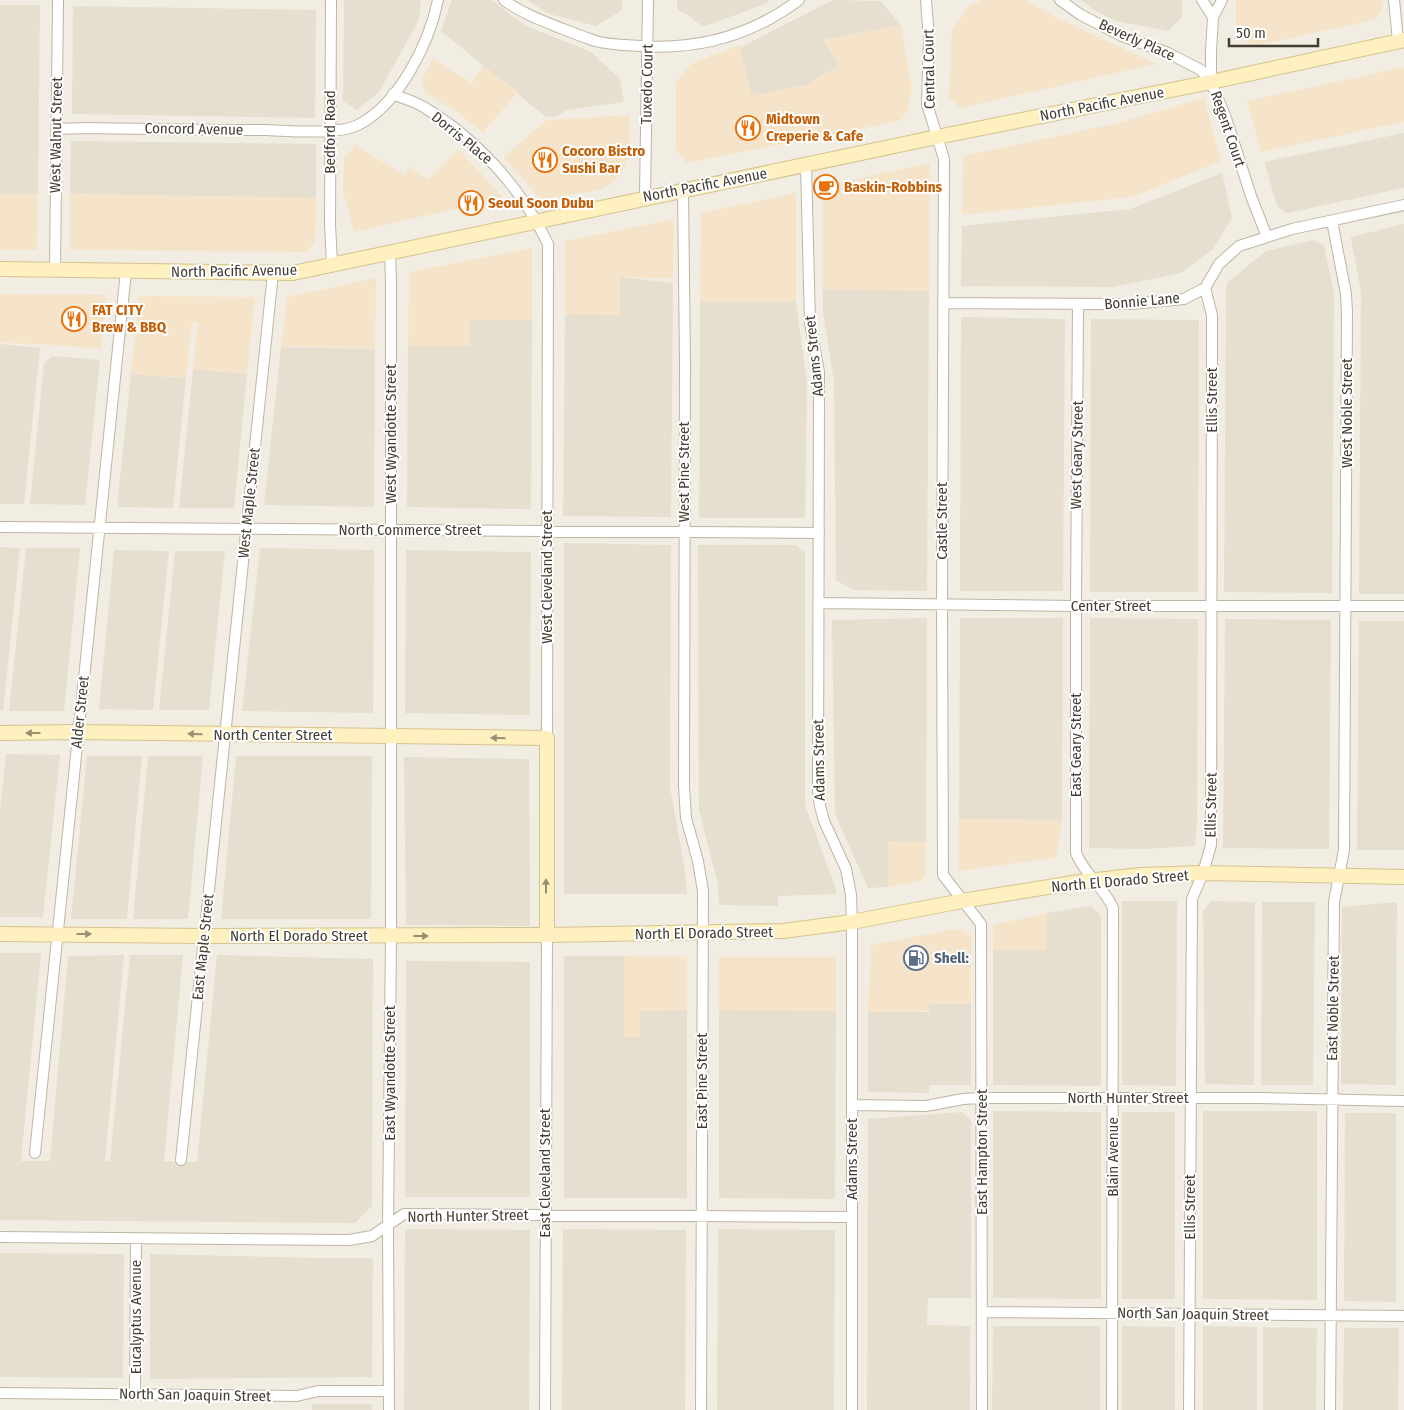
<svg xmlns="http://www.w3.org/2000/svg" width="1404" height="1410" viewBox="0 0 1404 1410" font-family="'Fira Sans Condensed',sans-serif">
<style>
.residential{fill:#e6dfcf}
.commercial{fill:#f6e4ca}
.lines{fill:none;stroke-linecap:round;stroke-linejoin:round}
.street-casing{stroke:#beb5a4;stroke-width:12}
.secondary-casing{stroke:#d5c38e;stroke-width:16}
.street{stroke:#fff;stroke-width:10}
.secondary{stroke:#fff0bf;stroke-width:14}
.oneway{fill:#988e71}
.labels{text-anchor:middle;stroke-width:4;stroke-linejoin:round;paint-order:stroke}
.street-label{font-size:15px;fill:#443d32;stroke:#fff}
.food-label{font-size:15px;font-weight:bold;fill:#c56008;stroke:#fff;text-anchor:start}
.service-label{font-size:15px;font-weight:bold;fill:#4e5e75;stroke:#fff;text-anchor:start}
</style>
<rect width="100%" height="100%" fill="#f2ede2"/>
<path class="residential" d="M 344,0 L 421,0 L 419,20 L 379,92 L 357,110 L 343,101 Z
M 452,0 L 491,0 L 526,26 L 591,52 L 620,79 L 624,102 L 567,110 L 557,116 L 546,117 L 441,31 Z
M 527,0 L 622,0 L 622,10 L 596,26 L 549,14 Z
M 677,0 L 770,0 L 765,4 L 703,27 L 686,14 L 677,10 Z
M 833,0 L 880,1 L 901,25 L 825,40 L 839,66 L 806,85 L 749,97 L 739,48 Z
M 1081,0 L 1182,0 L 1182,17 L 1168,31 L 1116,21 L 1094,10 Z
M 0,5 L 40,5 L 38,194 L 0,194 Z
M 73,6 L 316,10 L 315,118 L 72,114 Z
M 1404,133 L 1404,188 L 1287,213 L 1277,206 L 1264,162 Z
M 71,141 L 316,144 L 316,198 L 70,194 Z
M 1222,173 L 1232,218 L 1213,249 L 1181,273 L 1113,287 L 961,286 L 962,226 L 1130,209 Z
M 1404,224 L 1404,594 L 1359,594 L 1361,291 L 1351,239 L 1351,237 Z
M 1314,240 L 1324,246 L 1334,292 L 1332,593 L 1224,592 L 1226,287 L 1228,282 L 1266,251 Z
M 620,277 L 673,283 L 671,517 L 563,516 L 565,314 L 620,315 Z
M 823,289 L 929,291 L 927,591 L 853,590 L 836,580 L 834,382 L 823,312 Z
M 700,302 L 796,302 L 807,382 L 805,518 L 699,518 Z
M 961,317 L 1065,319 L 1063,591 L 960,591 Z
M 1091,319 L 1199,320 L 1198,592 L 1090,592 Z
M 470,320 L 532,320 L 531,509 L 407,507 L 408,346 L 470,346 Z
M 0,344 L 40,348 L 24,504 L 0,504 Z
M 281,347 L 375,349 L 374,507 L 264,505 Z
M 53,356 L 100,360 L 85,505 L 30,504 L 44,363 Z
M 193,369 L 247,374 L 234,508 L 179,508 Z
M 131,374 L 186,378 L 173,508 L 117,507 Z
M 564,543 L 671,545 L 670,787 L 685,871 L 687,894 L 564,894 Z
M 698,545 L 796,545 L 805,552 L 805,805 L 836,889 L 837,894 L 778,896 L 778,906 L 719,905 L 718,885 L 699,810 Z
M 0,547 L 20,548 L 3,711 L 0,710 Z
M 26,548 L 80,548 L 64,711 L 9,711 Z
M 260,548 L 374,550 L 373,713 L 242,711 Z
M 114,550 L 169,551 L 153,710 L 99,709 Z
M 406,550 L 531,552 L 530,715 L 405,713 Z
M 175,551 L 225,551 L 209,710 L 159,710 Z
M 927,618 L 926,842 L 888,842 L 888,887 L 868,888 L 835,814 L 832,620 Z
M 960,618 L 1063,618 L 1062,820 L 959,819 Z
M 1090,618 L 1198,619 L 1197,821 L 1195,846 L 1143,849 L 1089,848 Z
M 1225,619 L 1331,620 L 1329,849 L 1223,848 Z
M 1359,621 L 1404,621 L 1404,850 L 1357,850 Z
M 6,754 L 60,755 L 43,917 L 0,917 L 0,811 Z
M 87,756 L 142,756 L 127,919 L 71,919 Z
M 148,756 L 203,756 L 188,919 L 133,919 Z
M 236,756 L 372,756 L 371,919 L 221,919 Z
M 404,757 L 529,759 L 530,926 L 406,925 Z
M 1122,901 L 1177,901 L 1176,1086 L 1122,1085 Z
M 1211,901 L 1255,902 L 1254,1085 L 1205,1084 L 1203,911 Z
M 1262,902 L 1315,902 L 1313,1085 L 1261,1085 Z
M 1397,902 L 1396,1085 L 1341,1084 L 1342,907 Z
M 1091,906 L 1101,916 L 1101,1086 L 993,1085 L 993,950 L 1047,950 L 1047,913 Z
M 0,953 L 41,953 L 21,1161 L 50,1161 L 68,956 L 124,955 L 105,1161 L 110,1161 L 130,955 L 183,955 L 164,1161 L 197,1162 L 217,955 L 373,959 L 372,1206 L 355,1223 L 0,1220 Z
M 564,956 L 624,956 L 624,1037 L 640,1011 L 687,1010 L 687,1198 L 564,1198 Z
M 406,961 L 530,962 L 530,1197 L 405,1197 Z
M 929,1003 L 971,1004 L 971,1085 L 929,1085 L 929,1093 L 868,1092 L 868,1012 L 929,1012 Z
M 719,1010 L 836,1011 L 835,1199 L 719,1198 Z
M 993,1111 L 1101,1112 L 1101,1299 L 993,1298 Z
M 1203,1111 L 1317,1111 L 1317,1300 L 1203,1299 Z
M 962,1112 L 971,1120 L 971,1298 L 928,1298 L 927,1325 L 970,1326 L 970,1410 L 867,1410 L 868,1119 Z
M 1122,1112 L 1175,1112 L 1175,1299 L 1122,1299 Z
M 1345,1113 L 1396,1113 L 1396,1302 L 1344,1301 Z
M 405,1229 L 530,1230 L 529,1410 L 404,1410 Z
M 563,1229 L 686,1230 L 685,1410 L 562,1410 Z
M 718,1229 L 835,1230 L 834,1410 L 717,1410 Z
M 0,1253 L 124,1254 L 123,1378 L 0,1377 Z
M 150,1254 L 312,1258 L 373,1258 L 372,1377 L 150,1379 Z
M 993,1326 L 1100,1326 L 1100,1410 L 992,1410 Z
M 1122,1326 L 1175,1327 L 1175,1410 L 1122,1410 Z
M 1203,1326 L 1257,1327 L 1257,1410 L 1203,1410 Z
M 1263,1327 L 1317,1328 L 1316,1410 L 1263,1410 Z
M 1344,1328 L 1399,1328 L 1398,1410 L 1343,1410 Z
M 312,1404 L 372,1404 L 372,1410 L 312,1410 Z"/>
<path class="commercial" d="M 982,0 L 1027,0 L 1051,15 L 1156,64 L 960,108 L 949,97 L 951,38 L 953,29 L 969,6 Z
M 1236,0 L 1382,0 L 1383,10 L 1374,20 L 1258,45 L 1241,40 L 1236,27 Z
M 901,25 L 912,88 L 907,112 L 900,121 L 687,163 L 676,151 L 676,82 L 691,64 L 739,45 L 752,96 L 806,85 L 839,66 L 824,40 Z
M 433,59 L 472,83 L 483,66 L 518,92 L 483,133 L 457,112 L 426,93 L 421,81 Z
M 1404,67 L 1404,122 L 1261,152 L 1247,101 Z
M 1204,98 L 1221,161 L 1132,197 L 962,215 L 963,156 L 1114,124 Z
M 630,115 L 630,154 L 624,169 L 614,182 L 600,190 L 541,200 L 504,157 L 546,120 Z
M 355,145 L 404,175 L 410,167 L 428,180 L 459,149 L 503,198 L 354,232 L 343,191 L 344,159 Z
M 930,163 L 929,291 L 823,289 L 822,186 Z
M 796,193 L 796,302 L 700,302 L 701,213 Z
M 0,194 L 38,194 L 37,250 L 0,250 Z
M 70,194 L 316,198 L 315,242 L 307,252 L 70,250 Z
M 674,219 L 673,279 L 620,277 L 620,315 L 565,314 L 565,241 Z
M 532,248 L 532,320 L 470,320 L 470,346 L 408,346 L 409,272 Z
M 376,278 L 375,349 L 300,346 L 281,347 L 287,297 Z
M 0,294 L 106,295 L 101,349 L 41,344 L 0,343 Z
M 139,296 L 255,297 L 247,374 L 193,369 L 198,323 L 192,322 L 186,378 L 131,374 Z
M 959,819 L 1062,820 L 1056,858 L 959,871 Z
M 888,841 L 926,842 L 926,872 L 920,881 L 888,887 Z
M 1047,913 L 1047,950 L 993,950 L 993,925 Z
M 961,928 L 971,937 L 971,1004 L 929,1004 L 929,1011 L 868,1012 L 871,945 Z
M 624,956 L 687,957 L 687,1010 L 640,1011 L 640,1037 L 624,1037 Z
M 719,957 L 836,957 L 836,1011 L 719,1010 Z"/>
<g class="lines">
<defs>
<path id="street" d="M 331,0 L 330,224 L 332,264
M 504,0 C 521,13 543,21 563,29 C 573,33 584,37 595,41 C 610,45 625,45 641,46 C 699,50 752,35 799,0
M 926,0 L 929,39 L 927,104 L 944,159 L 942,605 L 943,875 L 981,924 L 982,1410
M 1060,0 L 1081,15 L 1122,36 L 1168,53 L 1201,70 L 1211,82
M 1202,0 L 1213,17 L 1222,0
M 1394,0 L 1398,41
M 1213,17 L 1211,51 L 1211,82 L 1226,118 L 1251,196 L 1267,237
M 393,94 C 402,98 413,101 422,106 C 476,138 521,187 548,244 L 547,738
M 57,129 L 87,128 C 147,129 207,130 267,130 C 289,131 338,135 358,125 C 399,104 429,44 438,0
M 806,165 L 810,323 L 819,372 L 819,390 L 818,791 L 820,806 L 824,821 L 846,869 L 851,895 L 852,922 L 852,1410
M 683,190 L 685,364 L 684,786 L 686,818 L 698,861 L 703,891 L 701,1410
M 645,197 L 648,0
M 55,269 L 58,0
M 943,303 L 1131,304 L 1184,299 L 1205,288 L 1219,264 L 1239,246 L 1292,229 L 1404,205
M 1078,304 L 1076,606 L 1076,853 C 1084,874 1104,887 1113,908 L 1112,1410
M 0,527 L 819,533
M 819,603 L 1076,606 L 1404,606
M 852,1105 L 926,1106 L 963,1099 L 981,1098 L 1260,1098 L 1404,1101
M 35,1153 L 126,271
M 181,1160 L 273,273
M 0,1237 L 349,1240 L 372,1236 L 404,1214 L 852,1217
M 982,1312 L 1404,1316
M 0,1393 L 297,1396 L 318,1391 L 389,1391
M 135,1394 L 136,1239
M 389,1410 L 388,1225 L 391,936 L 391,282 L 390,252
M 545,1410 L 547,935
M 1189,1410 L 1192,899 L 1203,873 L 1211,845 L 1212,340 L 1212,315 L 1205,288
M 1330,1410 L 1334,902 L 1344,850 L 1347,313 L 1346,294 L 1332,221"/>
<path id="secondary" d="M 0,269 L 293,273 L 937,137 L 1211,82 L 1404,40
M 0,733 L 77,732 L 547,738 L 547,935
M 0,934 L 204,936 L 547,935 L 783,931 L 852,922 L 962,901 L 1079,882 L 1141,875 L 1203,873 L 1404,877"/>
</defs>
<use href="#street" class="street-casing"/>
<use href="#secondary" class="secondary-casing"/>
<use href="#street" class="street"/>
<use href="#secondary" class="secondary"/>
</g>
<defs><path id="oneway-solid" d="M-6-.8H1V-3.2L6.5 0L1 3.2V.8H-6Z" transform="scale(1.25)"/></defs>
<g class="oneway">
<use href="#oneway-solid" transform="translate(33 733) rotate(180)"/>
<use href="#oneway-solid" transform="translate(195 734) rotate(-179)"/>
<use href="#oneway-solid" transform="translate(498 738) rotate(-179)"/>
<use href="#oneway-solid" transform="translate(546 886) rotate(-90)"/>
<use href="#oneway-solid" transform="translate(84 934)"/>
<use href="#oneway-solid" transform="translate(421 936)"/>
</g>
<defs>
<symbol id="restaurant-ring" viewBox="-11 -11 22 22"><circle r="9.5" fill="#fff" stroke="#e8710a" stroke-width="1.5"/><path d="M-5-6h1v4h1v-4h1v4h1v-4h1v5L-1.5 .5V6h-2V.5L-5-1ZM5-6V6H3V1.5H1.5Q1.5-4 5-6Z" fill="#e8710a"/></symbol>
<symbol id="cafe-ring" viewBox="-11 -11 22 22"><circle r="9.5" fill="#fff" stroke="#e8710a" stroke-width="1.5"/><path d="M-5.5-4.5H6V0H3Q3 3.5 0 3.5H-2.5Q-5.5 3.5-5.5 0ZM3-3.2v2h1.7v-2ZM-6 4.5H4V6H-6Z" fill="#e8710a"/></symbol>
<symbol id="fuel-ring" viewBox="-11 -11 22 22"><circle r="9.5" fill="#fff" stroke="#5c6f8a" stroke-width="1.5"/><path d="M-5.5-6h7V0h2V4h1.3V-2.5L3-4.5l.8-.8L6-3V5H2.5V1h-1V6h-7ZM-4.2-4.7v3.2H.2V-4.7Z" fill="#5c6f8a"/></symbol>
</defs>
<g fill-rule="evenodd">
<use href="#restaurant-ring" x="734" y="114" width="28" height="28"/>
<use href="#restaurant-ring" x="531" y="146" width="28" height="28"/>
<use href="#cafe-ring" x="812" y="173" width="28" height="28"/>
<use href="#restaurant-ring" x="457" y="189" width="28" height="28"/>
<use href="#restaurant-ring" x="60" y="305" width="28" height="28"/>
<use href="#fuel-ring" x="902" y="944" width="28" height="28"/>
</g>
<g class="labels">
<g class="street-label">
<text transform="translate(1137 40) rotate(24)" y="5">Beverly Place</text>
<text transform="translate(929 69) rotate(-91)" y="5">Central Court</text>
<text transform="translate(647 84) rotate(-89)" y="5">Tuxedo Court</text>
<text transform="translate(1102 104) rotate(-11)" y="5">North Pacific Avenue</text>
<text transform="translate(194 129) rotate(1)" y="5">Concord Avenue</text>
<text transform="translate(1228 129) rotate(71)" y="5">Regent Court</text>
<text transform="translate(330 132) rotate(-90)" y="5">Bedford Road</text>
<text transform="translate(56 135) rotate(-89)" y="5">West Walnut Street</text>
<text transform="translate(462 138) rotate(39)" y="5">Dorris Place</text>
<text transform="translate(705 185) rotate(-11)" y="5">North Pacific Avenue</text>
<text transform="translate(234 271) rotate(-1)" y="5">North Pacific Avenue</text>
<text transform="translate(1142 301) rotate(-5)" y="5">Bonnie Lane</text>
<text transform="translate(814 356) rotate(-96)" y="5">Adams Street</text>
<text transform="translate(1212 400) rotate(-90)" y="5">Ellis Street</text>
<text transform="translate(1347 413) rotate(-90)" y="5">West Noble Street</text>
<text transform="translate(391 434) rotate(-90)" y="5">West Wyandotte Street</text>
<text transform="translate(1077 455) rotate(-89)" y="5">West Geary Street</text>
<text transform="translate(684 472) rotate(-90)" y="5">West Pine Street</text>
<text transform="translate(249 503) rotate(-84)" y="5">West Maple Street</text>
<text transform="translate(942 521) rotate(-90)" y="5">Castle Street</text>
<text x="410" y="535">North Commerce Street</text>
<text transform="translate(547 577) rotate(-90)" y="5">West Cleveland Street</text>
<text x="1111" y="611">Center Street</text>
<text transform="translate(80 712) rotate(-84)" y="5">Alder Street</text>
<text x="273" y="740">North Center Street</text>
<text transform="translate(1076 745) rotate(-90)" y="5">East Geary Street</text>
<text transform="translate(819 760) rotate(-91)" y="5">Adams Street</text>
<text transform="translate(1211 805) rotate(-89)" y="5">Ellis Street</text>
<text transform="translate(1120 881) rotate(-5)" y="5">North El Dorado Street</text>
<text transform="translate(704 933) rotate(-1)" y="5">North El Dorado Street</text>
<text x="299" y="941">North El Dorado Street</text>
<text transform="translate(203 947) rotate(-84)" y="5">East Maple Street</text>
<text transform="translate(1333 1008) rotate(-89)" y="5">East Noble Street</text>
<text transform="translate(390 1073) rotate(-90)" y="5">East Wyandotte Street</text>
<text transform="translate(702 1081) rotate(-90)" y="5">East Pine Street</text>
<text x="1128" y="1103">North Hunter Street</text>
<text transform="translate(982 1152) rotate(-90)" y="5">East Hampton Street</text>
<text transform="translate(1113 1157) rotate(-90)" y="5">Blain Avenue</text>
<text transform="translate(852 1159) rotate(-90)" y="5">Adams Street</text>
<text transform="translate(545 1173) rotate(-90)" y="5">East Cleveland Street</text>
<text transform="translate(1190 1207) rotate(-90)" y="5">Ellis Street</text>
<text transform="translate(468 1216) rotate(-1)" y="5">North Hunter Street</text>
<text transform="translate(1193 1314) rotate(1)" y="5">North San Joaquin Street</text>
<text transform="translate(136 1317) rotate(-90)" y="5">Eucalyptus Avenue</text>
<text transform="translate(195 1395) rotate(1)" y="5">North San Joaquin Street</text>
</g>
<g class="food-label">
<text x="766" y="124">Midtown<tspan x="766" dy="17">Creperie &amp; Cafe</tspan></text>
<text x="562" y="156">Cocoro Bistro<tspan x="562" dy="17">Sushi Bar</tspan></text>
<text x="844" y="192">Baskin-Robbins</text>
<text x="488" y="208">Seoul Soon Dubu</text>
<text x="92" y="315">FAT CITY<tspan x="92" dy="17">Brew &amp; BBQ</tspan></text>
</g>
<g class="service-label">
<text x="934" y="963">Shell:</text>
</g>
</g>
<path d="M1229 38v8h89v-8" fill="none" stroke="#443d32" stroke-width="2.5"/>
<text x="1236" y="38" font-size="15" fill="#443d32" stroke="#ffffff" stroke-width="4" paint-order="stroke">50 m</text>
</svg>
